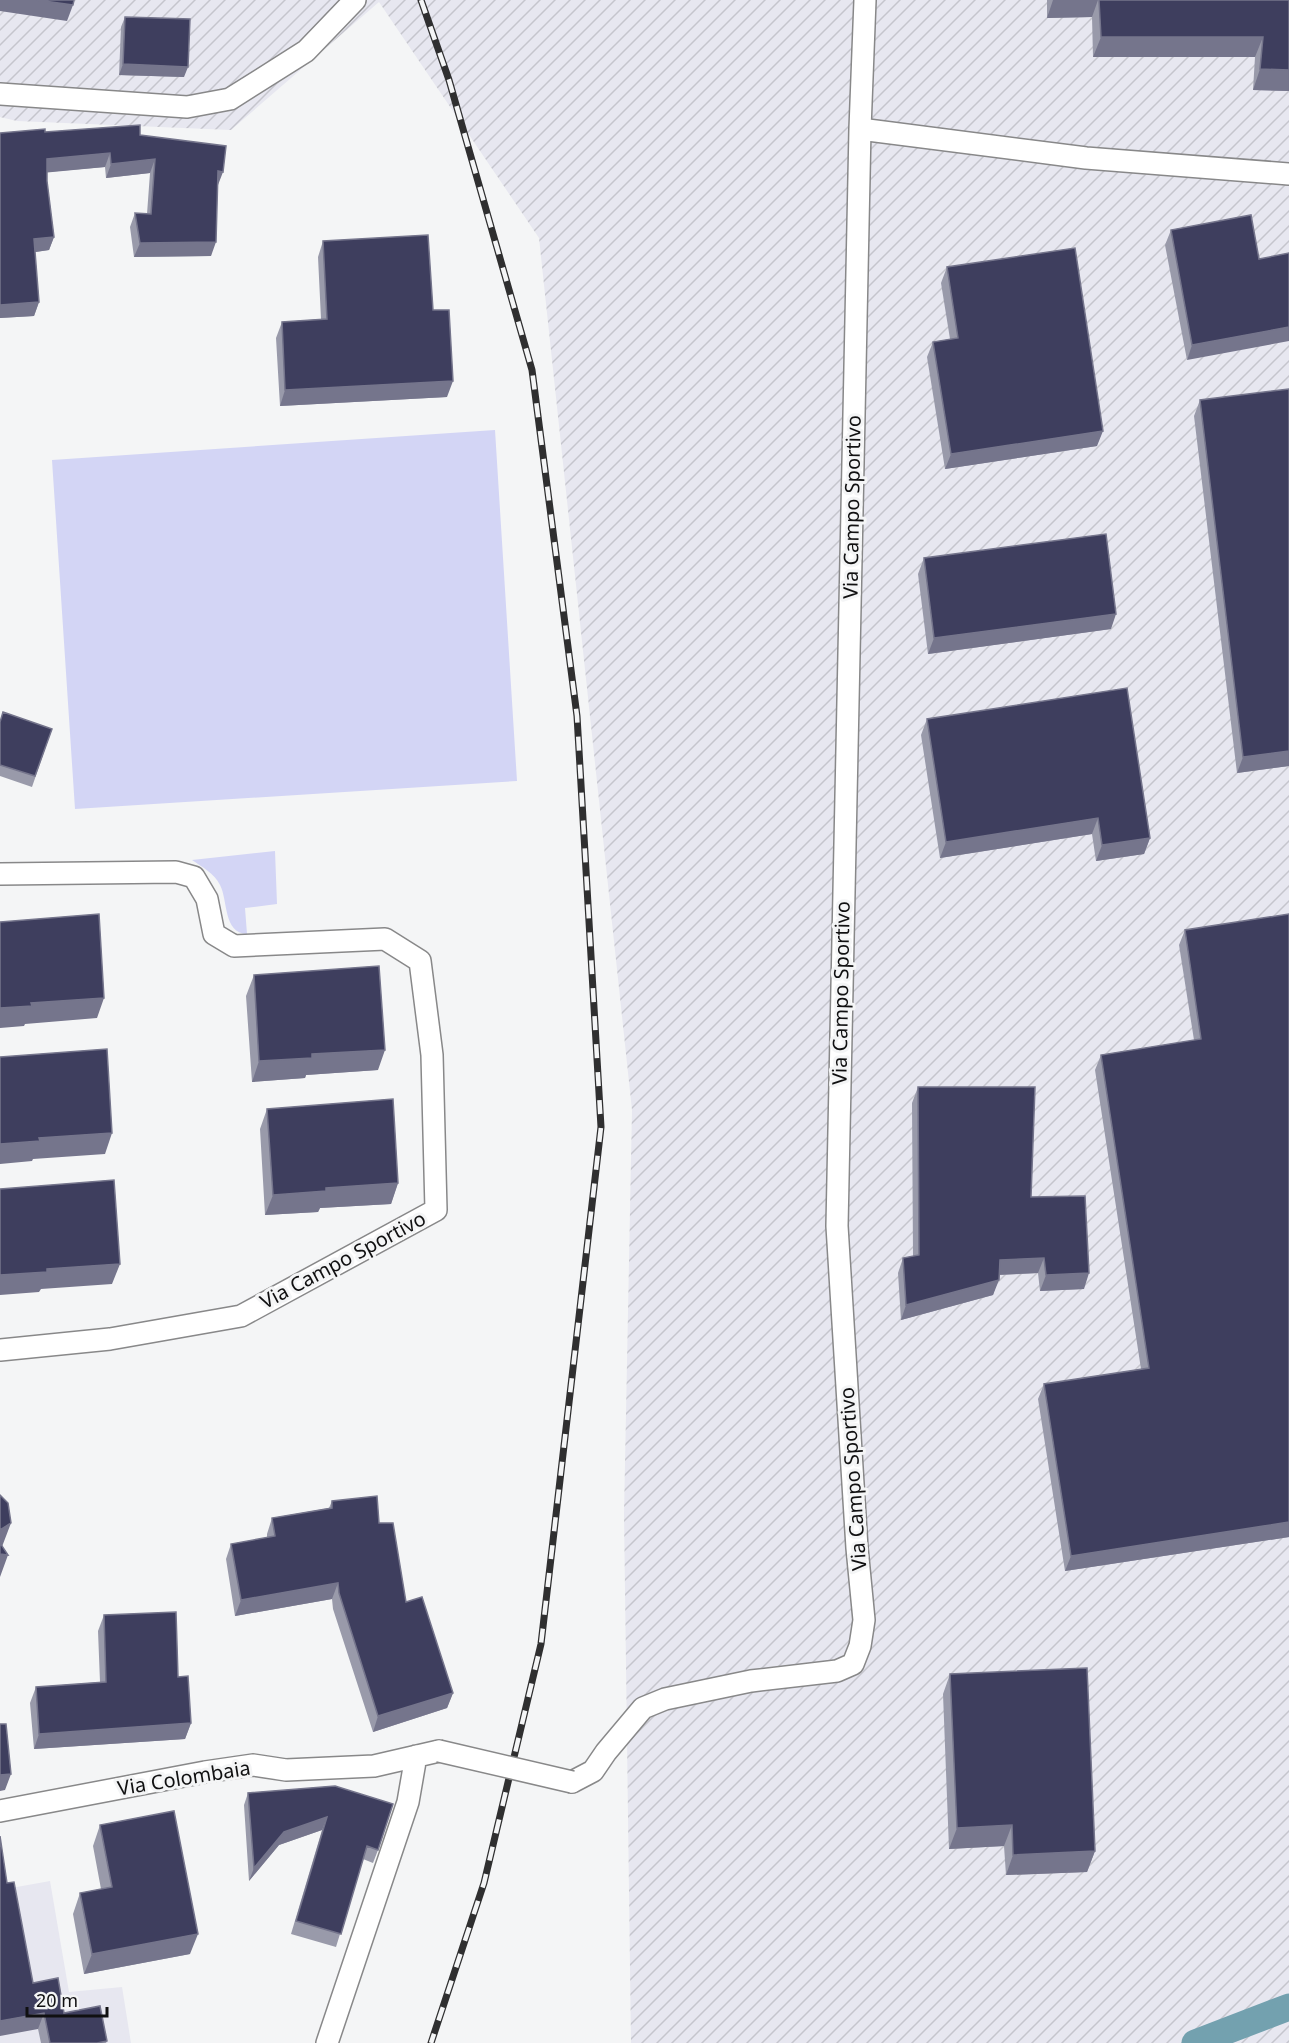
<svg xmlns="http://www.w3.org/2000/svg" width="1289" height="2043" viewBox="0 0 1289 2043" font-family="'Noto Sans',sans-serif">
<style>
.industrial{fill:url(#industrial-furrows)}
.built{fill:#e7e7f0}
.green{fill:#d3d5f5}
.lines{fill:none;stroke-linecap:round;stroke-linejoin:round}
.canal{stroke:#73a1af;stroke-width:27}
.minor-casing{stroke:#888889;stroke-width:24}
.minor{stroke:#fff;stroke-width:21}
.rail-casing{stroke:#2f2f30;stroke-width:7}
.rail{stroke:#f4f5f6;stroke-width:4.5;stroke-dasharray:14;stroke-linecap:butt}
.minor-bridge-casing{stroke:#888889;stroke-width:24;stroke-linecap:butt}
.minor-bridge{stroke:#fff;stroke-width:21}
.wall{fill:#999aaa}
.shaded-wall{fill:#75758c}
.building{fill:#3e3e5e;stroke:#75758c;stroke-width:1.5}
.labels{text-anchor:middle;stroke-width:6;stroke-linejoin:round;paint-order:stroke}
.street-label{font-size:20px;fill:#101011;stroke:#f4f5f6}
</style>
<defs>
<pattern id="industrial-furrows" width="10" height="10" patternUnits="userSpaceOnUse" patternTransform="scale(1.5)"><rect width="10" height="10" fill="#e7e7f0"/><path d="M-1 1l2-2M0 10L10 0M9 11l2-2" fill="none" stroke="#c5c5cd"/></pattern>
</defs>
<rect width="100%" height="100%" fill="#f4f5f6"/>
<path class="industrial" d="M 0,0 L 1289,0 L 1289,2043 L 631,2043 L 624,1514 L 632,1110 L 539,238 L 379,2 L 231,130 L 17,121 L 0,117 Z"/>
<path class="built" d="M 50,1881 L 69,1992 L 122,1987 L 131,2043 L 0,2043 L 0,1890 Z"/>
<path class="green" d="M 495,430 L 517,781 L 75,809 L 52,460 Z
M 275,851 L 277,904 L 245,908 L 247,934 C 223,933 228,900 220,885 C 214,873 202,867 192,860 Z"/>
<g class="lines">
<path class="canal" d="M 1195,2043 L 1289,2007"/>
<defs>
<path id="minor" d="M 0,94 L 187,107 L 230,99 L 306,51 L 355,0
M 860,129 L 1086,158 L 1289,174
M 0,874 L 176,872 L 194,877 L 207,899 L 214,934 L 234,946 L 385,939 L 420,961 L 432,1055 L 436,1210 L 241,1316 L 110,1339 L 0,1350
M 572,1782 L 593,1771 L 606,1752 L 643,1708 L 665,1699 L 751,1681 L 837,1671 L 853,1664 L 860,1646 L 864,1620 L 857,1548 L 837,1226 L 860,129 L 865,0
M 0,1811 L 205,1772 L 253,1765 L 286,1770 L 374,1766 L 439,1751
M 327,2043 L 408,1802 L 416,1756"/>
</defs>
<use href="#minor" class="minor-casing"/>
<use href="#minor" class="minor"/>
<defs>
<path id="rail" d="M 421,0 L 449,80 L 532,370 L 577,716 L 601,1127 L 541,1644 L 484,1883 L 431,2043"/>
</defs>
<use href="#rail" class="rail-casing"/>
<use href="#rail" class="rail"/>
<defs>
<path id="minor-bridge" d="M 439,1751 L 572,1782"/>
</defs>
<use href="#minor-bridge" class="minor-bridge-casing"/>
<use href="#minor-bridge" class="minor-bridge"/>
</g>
<path class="wall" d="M 1047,0 L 1289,0 L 1289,91 L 1253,90 L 1255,57 L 1093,57 L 1092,17 L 1047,18 Z
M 125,17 L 184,77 L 119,75 L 121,27 Z
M 45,132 L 140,135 L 218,185 L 211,256 L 134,257 L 130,227 L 135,213 L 147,214 L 150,173 L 106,178 L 105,167 L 47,172 L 47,181 L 54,237 L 49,250 L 35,252 L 39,302 L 34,316 L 0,318 L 0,133 Z
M 1251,215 L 1187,360 L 1165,245 L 1171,230 Z
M 323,241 L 433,310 L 447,397 L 280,406 L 276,338 L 282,322 L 321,319 L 318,257 Z
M 947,267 L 1097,446 L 945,469 L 927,357 L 933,342 L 950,339 L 941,283 Z
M 1200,400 L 1289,766 L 1237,773 L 1194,416 Z
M 924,558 L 1111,629 L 928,654 L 918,574 Z
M 927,719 L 1150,838 L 1144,854 L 1096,861 L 1092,834 L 940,858 L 921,735 Z
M 0,721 L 52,729 L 32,787 L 0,776 Z
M 1185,930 L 1289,1537 L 1065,1571 L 1038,1399 L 1044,1384 L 1141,1369 L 1095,1070 L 1101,1055 L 1194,1040 L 1179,945 Z
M 254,975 L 378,1070 L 306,1075 L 305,1078 L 252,1082 L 246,996 Z
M 918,1087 L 1031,1197 L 1084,1289 L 1040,1291 L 1038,1273 L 999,1275 L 993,1295 L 901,1320 L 898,1273 L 903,1258 L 913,1256 L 912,1103 Z
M 267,1109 L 398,1183 L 391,1204 L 320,1208 L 318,1212 L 265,1215 L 260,1129 Z
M 332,1501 L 379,1523 L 406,1602 L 453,1693 L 447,1708 L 373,1732 L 333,1609 L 332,1599 L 235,1616 L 226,1559 L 231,1544 L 267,1538 L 267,1534 L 272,1518 L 329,1508 Z
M 104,1615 L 178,1677 L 191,1723 L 185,1739 L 34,1749 L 30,1703 L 36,1687 L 100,1682 L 98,1631 Z
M 950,1674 L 1095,1851 L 1087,1872 L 1006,1875 L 1004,1846 L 949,1849 L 943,1694 Z
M 335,1786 L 378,1850 L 373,1863 L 363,1859 L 336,1947 L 291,1934 L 322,1830 L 279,1845 L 249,1881 L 244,1805 L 248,1793 Z
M 100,1825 L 190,1954 L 84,1974 L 73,1914 L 80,1893 L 101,1889 L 93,1846 Z
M 7,1883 L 33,1983 L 64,2013 L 107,2041 L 106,2043 L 41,2043 Z"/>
<path class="shaded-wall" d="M 0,0 L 37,0 L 73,5 L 67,21 L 0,11 Z
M 1053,0 L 1098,0 L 1092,17 L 1047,18 Z
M 1101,37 L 1263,37 L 1255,57 L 1093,57 Z
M 123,64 L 188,67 L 184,77 L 119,75 Z
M 1260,69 L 1289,70 L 1289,91 L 1253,90 Z
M 110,153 L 105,167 L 42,173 L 47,159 Z
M 155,159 L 150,173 L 106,178 L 111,164 Z
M 218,171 L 223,172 L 218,185 L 213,185 Z
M 54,237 L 49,250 L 29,253 L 34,239 Z
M 216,242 L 211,256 L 134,257 L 140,243 Z
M 39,302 L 34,316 L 0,318 L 0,305 Z
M 1289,327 L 1289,341 L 1187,360 L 1192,345 Z
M 453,381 L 447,397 L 280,406 L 285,390 Z
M 1103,431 L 1097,446 L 945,469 L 951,454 Z
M 1116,614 L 1111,629 L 928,654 L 934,638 Z
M 1289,751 L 1289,766 L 1237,773 L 1243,757 Z
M 1098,818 L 1092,834 L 940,858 L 946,842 Z
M 1150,838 L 1144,854 L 1096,861 L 1102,845 Z
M 104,998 L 97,1018 L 25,1024 L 24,1026 L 0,1028 L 0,1008 L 31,1003 Z
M 385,1050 L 378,1070 L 306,1075 L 305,1078 L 252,1082 L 259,1061 L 312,1054 Z
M 112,1133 L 105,1154 L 33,1159 L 32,1161 L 0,1164 L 0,1144 L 39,1138 Z
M 398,1183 L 391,1204 L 320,1208 L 318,1212 L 265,1215 L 273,1195 L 326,1188 Z
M 1044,1258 L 1038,1273 L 995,1275 L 1000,1260 Z
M 120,1264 L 112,1284 L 41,1289 L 39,1292 L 0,1295 L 0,1275 L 47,1269 Z
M 1089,1273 L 1084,1289 L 1040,1291 L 1046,1275 Z
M 999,1280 L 993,1295 L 901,1320 L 906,1305 Z
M 1289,1522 L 1289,1537 L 1065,1571 L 1071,1556 Z
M 11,1523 L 0,1552 L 0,1530 Z
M 0,1554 L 8,1555 L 0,1577 Z
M 338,1583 L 332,1599 L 235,1616 L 241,1600 Z
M 453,1693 L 447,1708 L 373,1732 L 378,1716 Z
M 191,1723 L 185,1739 L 34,1749 L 39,1734 Z
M 11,1774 L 5,1790 L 0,1791 L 0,1775 Z
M 327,1817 L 322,1830 L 279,1845 L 249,1881 L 254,1868 L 284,1832 Z
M 1012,1825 L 1004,1846 L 949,1849 L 957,1828 Z
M 1095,1851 L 1087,1872 L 1006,1875 L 1013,1855 Z
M 198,1934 L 190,1954 L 84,1974 L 92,1954 Z
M 44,2013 L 38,2029 L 0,2036 L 0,2021 Z"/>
<path class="building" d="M 37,0 L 74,0 L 73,5 Z
M 1099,0 L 1289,0 L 1289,70 L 1260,69 L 1263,37 L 1101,37 Z
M 125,17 L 190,19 L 188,67 L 123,64 Z
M 140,125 L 140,135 L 226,146 L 223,172 L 218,171 L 216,242 L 140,243 L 135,213 L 151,214 L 155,159 L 111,164 L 110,153 L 47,159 L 47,181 L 54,237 L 34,239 L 39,302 L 0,305 L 0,133 L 45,129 L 45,132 Z
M 1251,215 L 1259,259 L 1289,253 L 1289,327 L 1192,345 L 1171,230 Z
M 428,235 L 433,310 L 449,310 L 453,381 L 285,390 L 282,322 L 327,319 L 323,241 Z
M 1075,248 L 1103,431 L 951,454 L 933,342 L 958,338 L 947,267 Z
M 1289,389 L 1289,751 L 1243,757 L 1200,400 Z
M 1106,534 L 1116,614 L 934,638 L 924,558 Z
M 1127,688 L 1150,838 L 1102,845 L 1098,818 L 946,842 L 927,719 Z
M 3,712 L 52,729 L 35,776 L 0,765 L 0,722 Z
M 99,914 L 104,998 L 31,1003 L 32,1006 L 0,1008 L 0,922 Z
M 1289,914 L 1289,1522 L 1071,1556 L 1044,1384 L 1149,1368 L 1101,1055 L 1201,1039 L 1185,930 Z
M 379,966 L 385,1050 L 312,1054 L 312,1058 L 259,1061 L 254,975 Z
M 107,1049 L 112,1133 L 39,1138 L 40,1141 L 0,1144 L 0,1057 Z
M 918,1087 L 1035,1087 L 1031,1197 L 1085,1196 L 1089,1273 L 1046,1275 L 1044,1258 L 1000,1260 L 999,1280 L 906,1305 L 903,1258 L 919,1255 Z
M 393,1099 L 398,1183 L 326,1188 L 326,1191 L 273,1195 L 267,1109 Z
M 114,1180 L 120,1264 L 47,1269 L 47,1272 L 0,1275 L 0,1189 Z
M 0,1495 L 8,1503 L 11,1523 L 0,1530 Z
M 377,1496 L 379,1523 L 393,1523 L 406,1602 L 422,1597 L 453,1693 L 378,1716 L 339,1593 L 338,1583 L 241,1600 L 231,1544 L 275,1536 L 272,1518 L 332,1508 L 332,1501 Z
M 0,1543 L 8,1555 L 0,1554 Z
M 176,1612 L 178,1677 L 188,1676 L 191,1723 L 39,1734 L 36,1687 L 106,1682 L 104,1615 Z
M 1087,1668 L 1095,1851 L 1013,1855 L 1012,1825 L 957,1828 L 950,1674 Z
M 0,1724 L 6,1724 L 11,1774 L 0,1775 Z
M 335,1786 L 393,1804 L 378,1850 L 367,1846 L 341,1934 L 296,1921 L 327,1817 L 284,1832 L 254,1868 L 248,1793 Z
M 174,1811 L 198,1934 L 92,1954 L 80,1893 L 112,1887 L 100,1825 Z
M 0,1836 L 7,1883 L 14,1882 L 33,1983 L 58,1978 L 64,2013 L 100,2006 L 107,2041 L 97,2043 L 50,2043 L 44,2013 L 0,2021 Z"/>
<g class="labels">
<g class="street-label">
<text transform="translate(852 507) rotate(-89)" y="7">Via Campo Sportivo</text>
<text transform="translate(841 993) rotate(-89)" y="7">Via Campo Sportivo</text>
<text transform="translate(343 1260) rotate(-28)" y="7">Via Campo Sportivo</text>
<text transform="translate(853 1479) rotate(-94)" y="7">Via Campo Sportivo</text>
<text transform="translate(184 1778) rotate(-9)" y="7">Via Colombaia</text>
</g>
</g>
<path d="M27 2007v9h80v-9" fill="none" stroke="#101011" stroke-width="3"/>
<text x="36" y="2007" font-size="18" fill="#101011" stroke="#f4f5f6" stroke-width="4.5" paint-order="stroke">20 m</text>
</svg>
